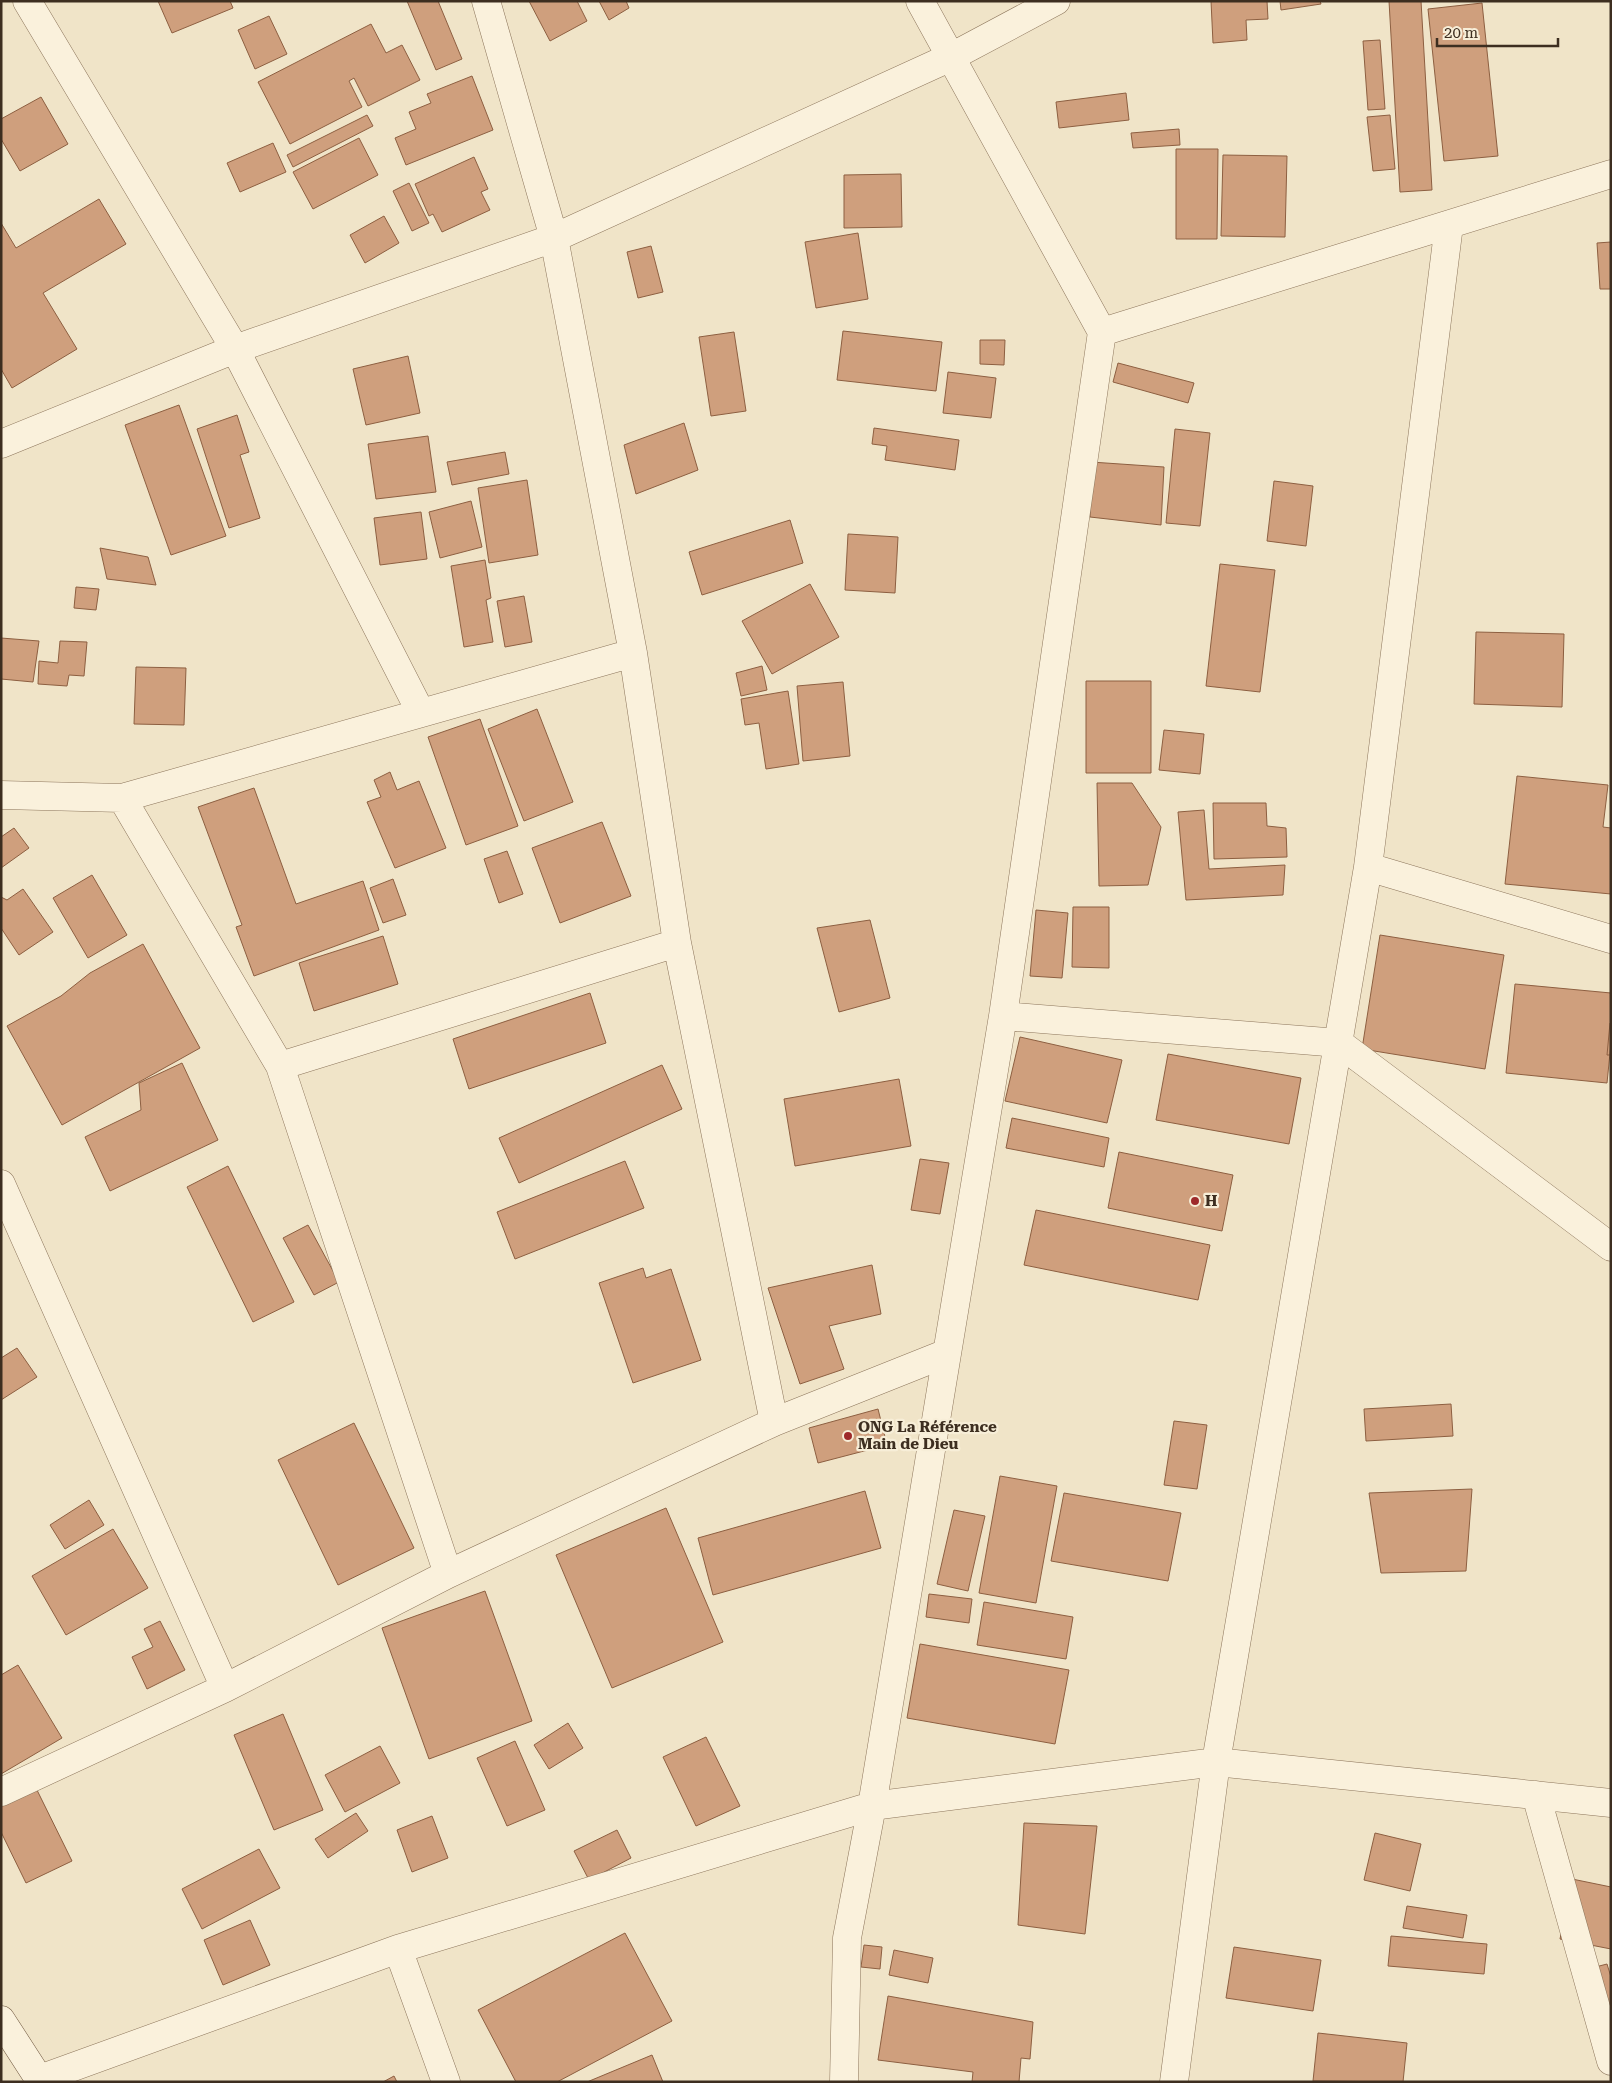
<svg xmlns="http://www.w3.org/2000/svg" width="1612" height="2083" viewBox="0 0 1612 2083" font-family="'Roboto Serif',serif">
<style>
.building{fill:#cf9f7d;stroke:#8d5f41}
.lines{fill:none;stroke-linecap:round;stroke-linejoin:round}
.street-casing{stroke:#8d765c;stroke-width:29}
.secondary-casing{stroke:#6f573f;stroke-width:29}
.street{stroke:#faf1dc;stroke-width:28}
.secondary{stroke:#faf1dc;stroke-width:28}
.poi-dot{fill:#9e2a2b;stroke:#f7eed8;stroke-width:2}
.labels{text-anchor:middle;stroke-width:4.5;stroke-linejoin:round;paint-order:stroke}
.poi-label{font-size:15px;font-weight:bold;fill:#3d2e20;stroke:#f7eed8;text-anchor:start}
</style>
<rect width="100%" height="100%" fill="#f0e4c8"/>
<path class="building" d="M 158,1 L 230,1 L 233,8 L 172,33 Z
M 407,1 L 438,1 L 462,59 L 436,70 Z
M 529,1 L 577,1 L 587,21 L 550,41 Z
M 599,1 L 626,1 L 629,8 L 609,20 Z
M 1211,1 L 1267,1 L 1268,19 L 1246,20 L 1247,40 L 1213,43 Z
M 1280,1 L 1320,1 L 1321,4 L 1281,10 Z
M 1389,1 L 1421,1 L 1432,190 L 1400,192 Z
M 1482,3 L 1498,156 L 1444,161 L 1428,9 Z
M 269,16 L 287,54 L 255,69 L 238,30 Z
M 371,24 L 386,53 L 402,45 L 420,80 L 368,106 L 354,78 L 349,81 L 362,107 L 290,144 L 258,82 Z
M 1380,40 L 1385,109 L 1368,110 L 1363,41 Z
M 472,76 L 493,130 L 406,165 L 395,138 L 416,129 L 409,112 L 431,103 L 427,94 Z
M 1126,93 L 1129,120 L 1059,128 L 1056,102 Z
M 41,97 L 68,144 L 20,171 L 1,139 L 1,119 Z
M 367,115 L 373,126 L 293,167 L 287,155 Z
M 1390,115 L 1395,169 L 1373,171 L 1367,117 Z
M 1179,129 L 1180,145 L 1133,148 L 1131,133 Z
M 359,138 L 378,175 L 313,209 L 293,172 Z
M 273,143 L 286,172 L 240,192 L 227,163 Z
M 1176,149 L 1218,149 L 1217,239 L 1176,239 Z
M 1223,155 L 1287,156 L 1285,237 L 1221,236 Z
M 474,157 L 488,189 L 481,192 L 490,210 L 442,232 L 433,214 L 429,216 L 415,184 Z
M 901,174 L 902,227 L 844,228 L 844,175 Z
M 409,183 L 429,223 L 412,231 L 393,191 Z
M 99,199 L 126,244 L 43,293 L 77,349 L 12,388 L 1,369 L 1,223 L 16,248 Z
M 384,216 L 399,243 L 365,263 L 350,235 Z
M 858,233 L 868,299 L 816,308 L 805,242 Z
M 1611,242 L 1611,289 L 1600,289 L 1597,243 Z
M 651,246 L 663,292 L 638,298 L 627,252 Z
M 843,331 L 942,342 L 936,391 L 837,380 Z
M 734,332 L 746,411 L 711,416 L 699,337 Z
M 980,340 L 1005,340 L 1004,365 L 980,364 Z
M 408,356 L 420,413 L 366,425 L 353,369 Z
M 1118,363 L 1194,383 L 1188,403 L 1113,382 Z
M 948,372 L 996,378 L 991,418 L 943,413 Z
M 179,405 L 226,536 L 171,555 L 125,425 Z
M 237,415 L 249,452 L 240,455 L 260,518 L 229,528 L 197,429 Z
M 684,423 L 698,470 L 636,494 L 624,445 Z
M 874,428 L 959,440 L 955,470 L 885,460 L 887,446 L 872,444 Z
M 1175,429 L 1210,433 L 1200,526 L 1166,523 Z
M 428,436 L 436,492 L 376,499 L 368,444 Z
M 505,452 L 509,474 L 452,485 L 447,462 Z
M 1091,462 L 1164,467 L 1161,525 L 1090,517 Z
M 527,480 L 538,555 L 489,563 L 478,488 Z
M 1274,481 L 1313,486 L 1306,546 L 1267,541 Z
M 471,501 L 482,547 L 440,558 L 429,512 Z
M 421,512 L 427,559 L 380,565 L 374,518 Z
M 790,520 L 803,563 L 702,595 L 689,552 Z
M 848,534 L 898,537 L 895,593 L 845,590 Z
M 100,548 L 148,557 L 156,585 L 107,579 Z
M 485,560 L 491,598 L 486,600 L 493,642 L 464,647 L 451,566 Z
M 1220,564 L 1275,570 L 1260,692 L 1206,686 Z
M 810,584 L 839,637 L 772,674 L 742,621 Z
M 76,587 L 99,589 L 96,610 L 74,608 Z
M 524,596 L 532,642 L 505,647 L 497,601 Z
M 1476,632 L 1564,634 L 1562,707 L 1474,704 Z
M 1,638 L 39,641 L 33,682 L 1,679 Z
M 60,641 L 87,642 L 84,676 L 69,675 L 67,686 L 38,684 L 39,661 L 58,663 Z
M 762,666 L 767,690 L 741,696 L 736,673 Z
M 136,667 L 186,668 L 184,725 L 134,724 Z
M 1086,681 L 1151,681 L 1151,773 L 1086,773 Z
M 843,682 L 850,756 L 803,761 L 797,686 Z
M 788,691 L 799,764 L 766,769 L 759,723 L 745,725 L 741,699 Z
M 537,709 L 573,802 L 524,821 L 488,729 Z
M 480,719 L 518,826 L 466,845 L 428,737 Z
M 1164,730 L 1204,734 L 1200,774 L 1159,770 Z
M 390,772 L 397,790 L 419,781 L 446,848 L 395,868 L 367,802 L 381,797 L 374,780 Z
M 1517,776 L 1608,785 L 1603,827 L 1611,828 L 1611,894 L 1505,884 Z
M 1097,783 L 1132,783 L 1161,827 L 1148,885 L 1099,886 Z
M 254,788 L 296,904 L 363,881 L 379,930 L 254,976 L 236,927 L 242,925 L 198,807 Z
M 1213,803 L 1266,803 L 1267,826 L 1286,828 L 1287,857 L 1214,859 Z
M 1204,810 L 1209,869 L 1285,865 L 1283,895 L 1186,900 L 1178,812 Z
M 602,822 L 631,896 L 560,923 L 532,848 Z
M 14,828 L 29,848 L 1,868 L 1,837 Z
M 507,851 L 523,894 L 499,903 L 484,859 Z
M 92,875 L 127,935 L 88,958 L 53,898 Z
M 393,879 L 406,915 L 383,923 L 370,888 Z
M 23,889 L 53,932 L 19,955 L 1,928 L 1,897 L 7,900 Z
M 1073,907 L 1109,907 L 1109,968 L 1072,967 Z
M 1036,910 L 1068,913 L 1062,978 L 1030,976 Z
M 870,920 L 890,998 L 839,1012 L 817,928 Z
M 1380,935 L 1504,955 L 1485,1069 L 1362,1049 Z
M 383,936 L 398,984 L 314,1011 L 299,963 Z
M 143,944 L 200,1048 L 62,1125 L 7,1026 L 61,996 L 90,973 Z
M 1515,984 L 1611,993 L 1611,1043 L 1607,1083 L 1506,1073 Z
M 590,993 L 606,1043 L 469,1089 L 453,1039 Z
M 1610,1023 L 1611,1023 L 1611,1055 L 1607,1055 Z
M 1020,1037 L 1122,1060 L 1107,1123 L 1005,1101 Z
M 1168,1054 L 1301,1078 L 1289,1144 L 1156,1120 Z
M 182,1063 L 218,1140 L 110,1191 L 85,1137 L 141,1110 L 139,1083 Z
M 662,1065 L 682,1109 L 519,1183 L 499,1138 Z
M 899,1079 L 911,1146 L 795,1166 L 784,1099 Z
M 1012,1118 L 1109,1138 L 1104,1167 L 1006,1148 Z
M 1119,1152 L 1233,1175 L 1222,1231 L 1108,1208 Z
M 920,1159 L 949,1163 L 940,1214 L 911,1210 Z
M 625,1161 L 644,1208 L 515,1259 L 497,1212 Z
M 228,1166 L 294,1302 L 253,1322 L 187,1187 Z
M 1036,1210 L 1210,1245 L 1198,1300 L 1024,1265 Z
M 308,1225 L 339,1282 L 314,1295 L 283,1238 Z
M 872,1265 L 881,1314 L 829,1326 L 844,1369 L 800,1384 L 768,1288 Z
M 643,1268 L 646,1278 L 671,1269 L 701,1360 L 633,1383 L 599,1283 Z
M 17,1348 L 37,1377 L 1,1400 L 1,1358 Z
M 1451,1404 L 1453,1436 L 1366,1441 L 1364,1409 Z
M 878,1409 L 887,1445 L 818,1463 L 809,1428 Z
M 1174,1421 L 1207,1425 L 1197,1489 L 1164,1485 Z
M 354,1423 L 414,1548 L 338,1585 L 278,1460 Z
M 1000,1476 L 1057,1486 L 1036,1603 L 979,1593 Z
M 1472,1489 L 1466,1571 L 1381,1573 L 1369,1493 Z
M 865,1491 L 881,1548 L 713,1595 L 698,1538 Z
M 1064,1493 L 1181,1513 L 1168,1581 L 1051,1561 Z
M 89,1500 L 104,1525 L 65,1549 L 50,1525 Z
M 666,1508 L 723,1642 L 612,1688 L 556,1555 Z
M 954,1510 L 985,1516 L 968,1591 L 937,1584 Z
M 113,1529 L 148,1588 L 66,1635 L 32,1576 Z
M 485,1591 L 532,1721 L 429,1759 L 382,1628 Z
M 929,1594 L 972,1599 L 969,1623 L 926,1617 Z
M 984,1602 L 1073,1617 L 1066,1659 L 977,1645 Z
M 160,1621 L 185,1670 L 147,1689 L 132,1657 L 153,1647 L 144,1629 Z
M 920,1644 L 1069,1670 L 1055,1744 L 907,1718 Z
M 18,1665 L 62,1738 L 1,1774 L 1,1675 Z
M 283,1714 L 323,1810 L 274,1830 L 234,1735 Z
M 568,1723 L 583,1748 L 549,1769 L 534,1745 Z
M 706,1737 L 740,1806 L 696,1826 L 663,1757 Z
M 515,1741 L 545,1810 L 507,1826 L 477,1758 Z
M 380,1746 L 400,1783 L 345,1812 L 325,1775 Z
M 34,1784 L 72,1861 L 26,1883 L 1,1832 L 1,1800 Z
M 356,1813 L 368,1831 L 328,1858 L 315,1839 Z
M 432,1816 L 448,1858 L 412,1872 L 397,1830 Z
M 1024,1823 L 1097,1826 L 1085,1934 L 1018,1925 Z
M 617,1830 L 631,1858 L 589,1880 L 574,1851 Z
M 1375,1833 L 1421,1844 L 1410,1891 L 1364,1880 Z
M 259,1849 L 280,1888 L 202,1929 L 182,1889 Z
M 1572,1879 L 1611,1887 L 1611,1949 L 1560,1939 Z
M 1407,1906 L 1467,1915 L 1463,1938 L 1403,1928 Z
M 250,1920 L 270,1965 L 223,1985 L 204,1940 Z
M 625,1933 L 672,2021 L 557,2082 L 516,2082 L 478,2010 Z
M 1391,1936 L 1487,1944 L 1484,1974 L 1388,1966 Z
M 864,1945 L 882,1947 L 880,1969 L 861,1967 Z
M 1234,1947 L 1321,1960 L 1313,2011 L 1226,1998 Z
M 894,1950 L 933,1958 L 928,1983 L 889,1975 Z
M 1607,1964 L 1611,1977 L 1611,2017 L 1580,1971 Z
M 888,1996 L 1033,2022 L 1030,2059 L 1021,2058 L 1019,2082 L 972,2082 L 973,2072 L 878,2060 Z
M 1318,2033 L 1407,2043 L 1403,2082 L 1313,2081 Z
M 652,2055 L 663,2082 L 587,2082 Z
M 394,2076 L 397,2082 L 383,2082 Z"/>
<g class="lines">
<defs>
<path id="street" d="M 27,1 L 235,349 L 421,713
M 486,1 L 554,238 L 633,653 L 677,943 L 774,1422
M 1102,332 L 1611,174
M 1,444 L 235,349 L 554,238 L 951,57 L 1056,1
M 1,795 L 122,798 L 633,653
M 122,798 L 280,1066 L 448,1574
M 1368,867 L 1611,939
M 1003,1016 L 1339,1043 L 1611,1247
M 280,1066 L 677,943
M 1,1184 L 225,1688
M 1,1792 L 225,1688 L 448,1574 L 774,1422 L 947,1353
M 1536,1795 L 1611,2061
M 398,1949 L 446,2082
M 40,2079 L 398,1949 L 872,1806 L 1216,1762 L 1611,1803
M 844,2082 L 847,1938 L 872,1806 L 1003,1016 L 1102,332 L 920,1
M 1174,2082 L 1216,1762 L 1368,867 L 1449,225"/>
<path id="secondary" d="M 1,2020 L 41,2082"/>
</defs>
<use href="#street" class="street-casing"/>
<use href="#secondary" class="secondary-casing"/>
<use href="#street" class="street"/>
<use href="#secondary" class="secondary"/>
</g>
<g class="poi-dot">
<circle cx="1195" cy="1201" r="5"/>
<circle cx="848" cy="1436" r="5"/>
</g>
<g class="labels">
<g class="poi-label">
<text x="1205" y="1206">H</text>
<text x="858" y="1432">ONG La Référence<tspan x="858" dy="17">Main de Dieu</tspan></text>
</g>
</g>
<rect width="1612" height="2083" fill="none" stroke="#3d2e20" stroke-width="5"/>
<path d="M1437 38v8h121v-8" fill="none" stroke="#3d2e20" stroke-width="2.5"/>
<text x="1444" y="38" font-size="15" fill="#3d2e20" stroke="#f7eed8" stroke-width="4" paint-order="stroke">20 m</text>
</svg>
